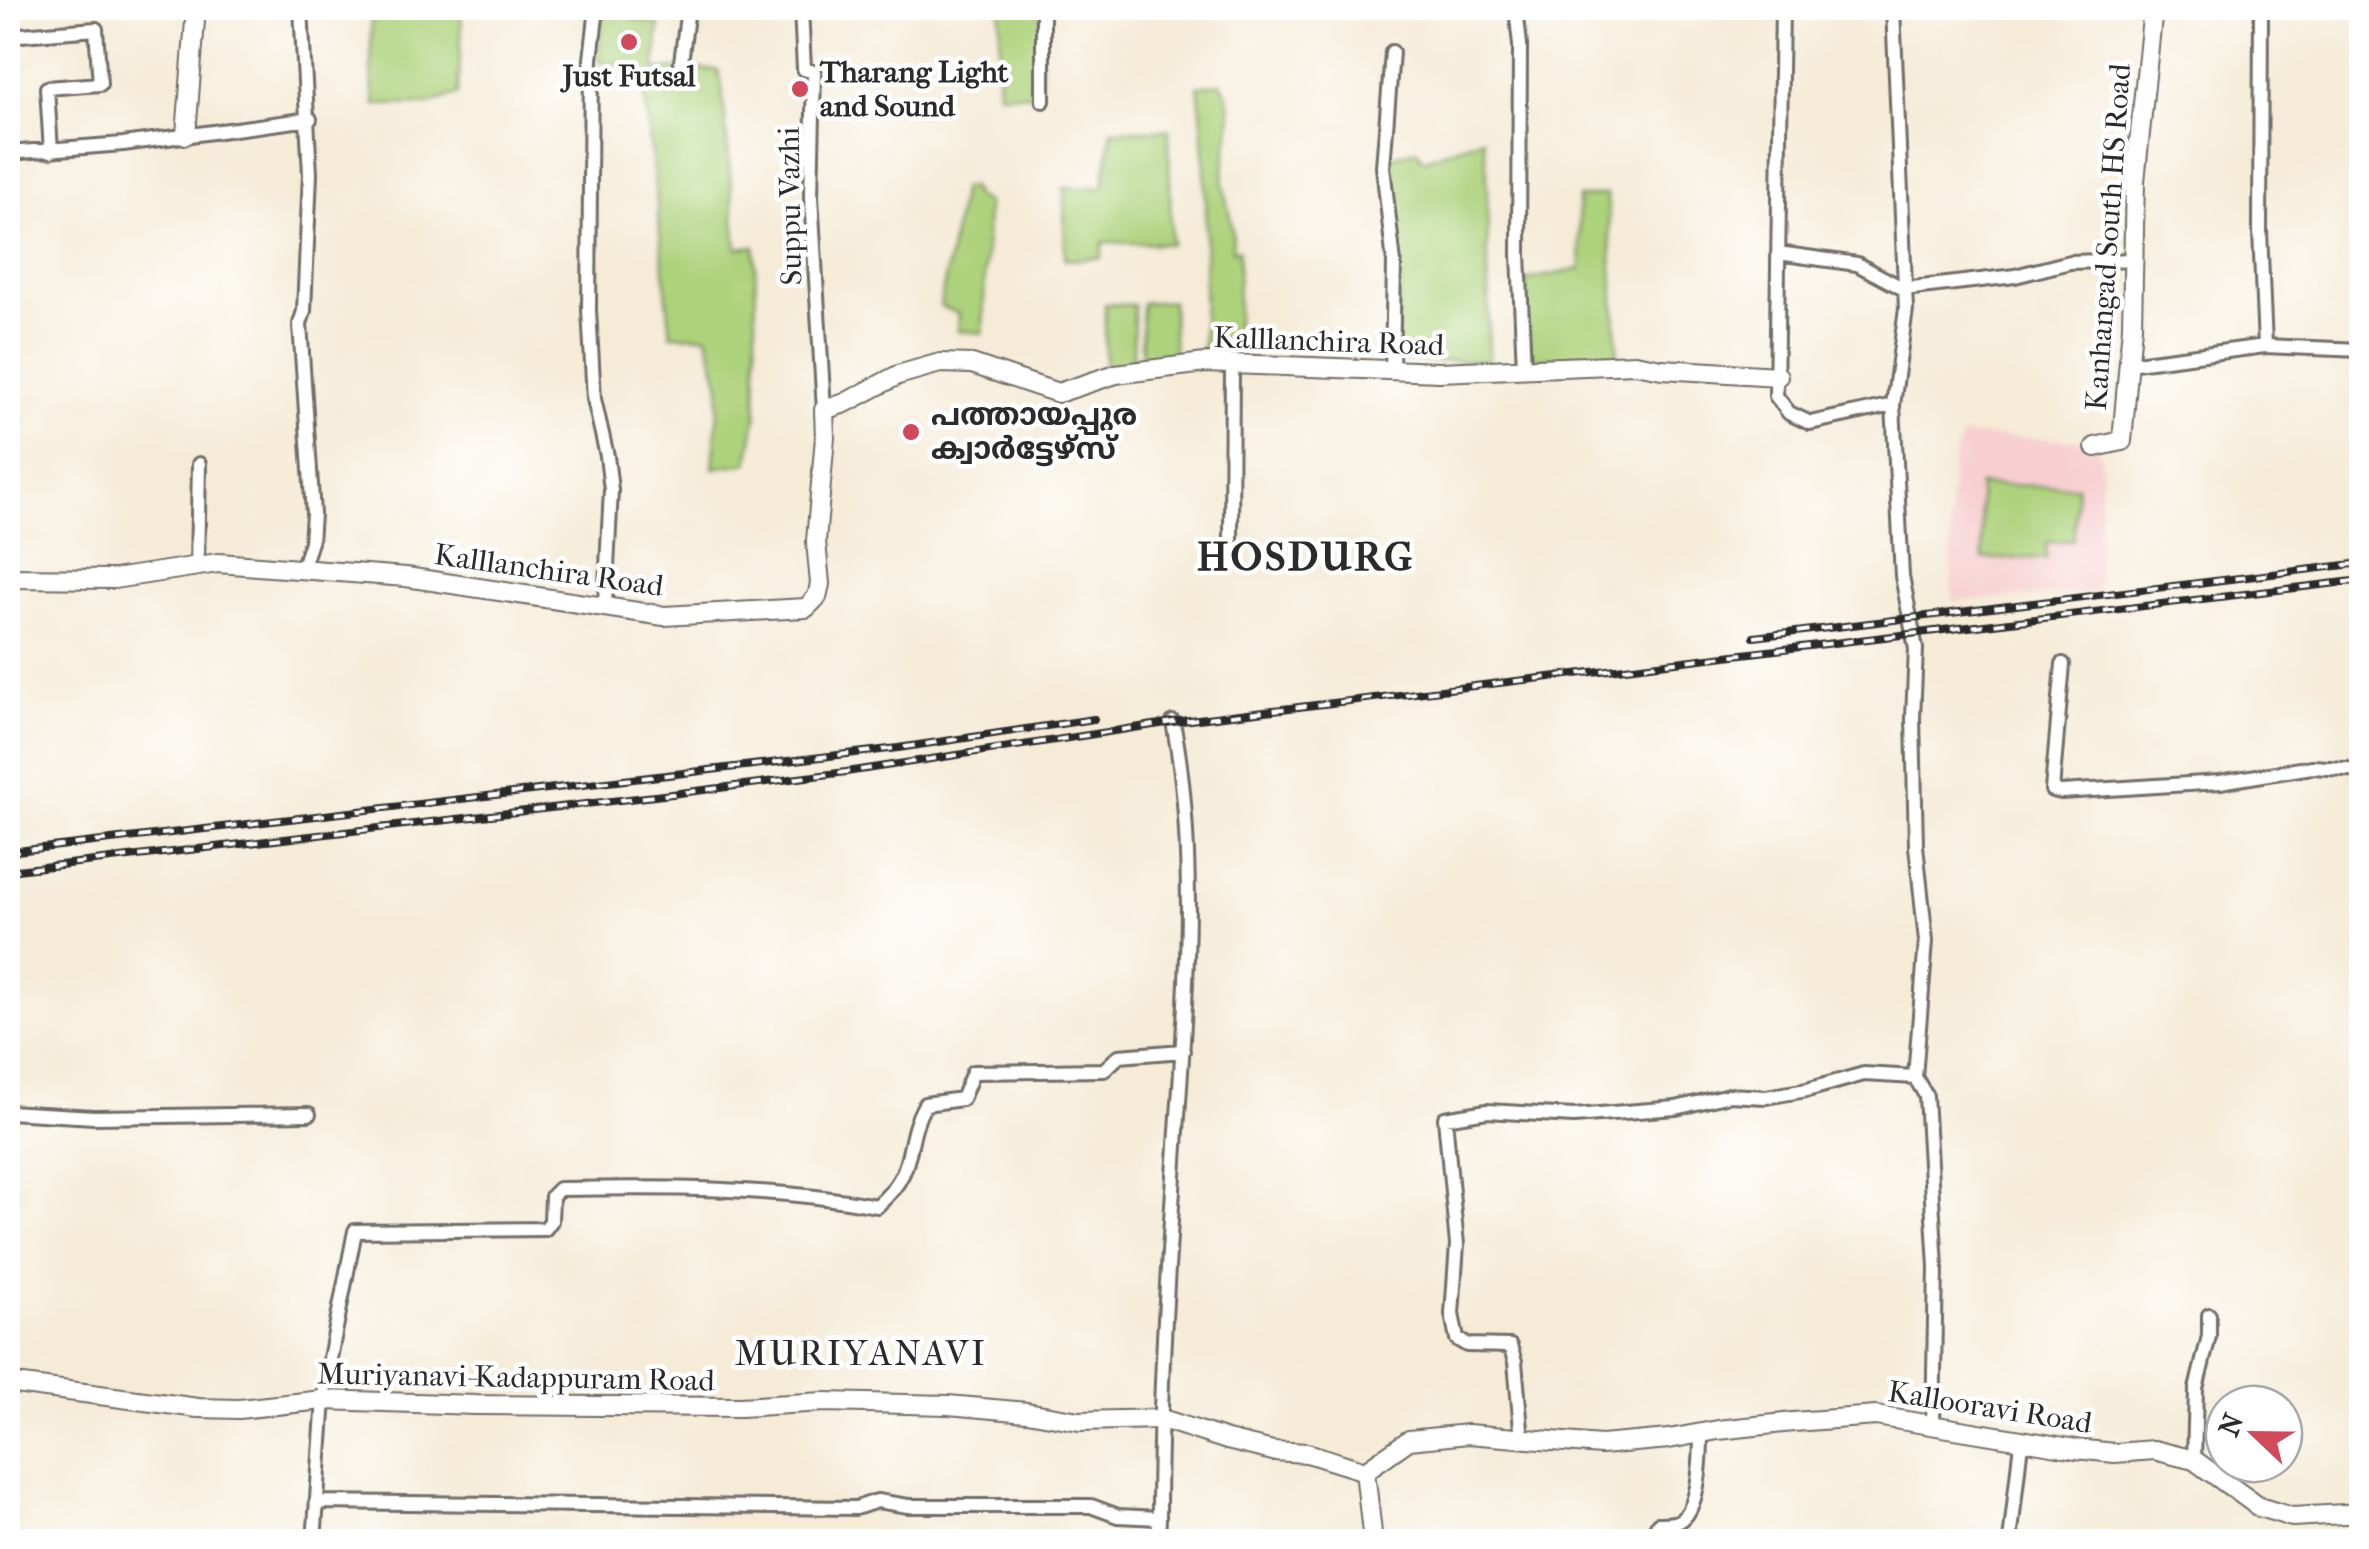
<svg xmlns="http://www.w3.org/2000/svg" width="2369" height="1549" viewBox="0 0 2369 1549" font-family="'IM FELL French Canon','Noto Sans Malayalam',serif">
<style>
.built{fill:#f7cfd0}
.green{fill:#add27b;stroke:#6c7e53;stroke-width:2.5}
.lines{fill:none;stroke-linecap:round;stroke-linejoin:round}
.street-casing{stroke:#726e67;stroke-width:18}
.secondary-casing{stroke:#726e67;stroke-width:22}
.street{stroke:#fff;stroke-width:12}
.secondary{stroke:#fff;stroke-width:18}
.rail-casing{stroke:#2b2b2b;stroke-width:8}
.rail{stroke:#fff;stroke-width:4;stroke-dasharray:11;stroke-linecap:butt}
.poi-dot{fill:#d1495b;stroke:#fff;stroke-width:4}
.labels{text-anchor:middle;stroke-width:9;stroke-linejoin:round;paint-order:stroke}
.poi-label{font-size:30px;font-weight:bold;fill:#2b2b2b;stroke:#fff;text-anchor:start}
.street-label{font-size:30px;fill:#2b2b2b;stroke:#fff}
.quarter-label{font-size:35px;letter-spacing:2.5px;fill:#2b2b2b;stroke:#fff}
.district-label{font-size:40px;font-weight:bold;letter-spacing:2.5px;fill:#2b2b2b;stroke:#fff}
</style>
<rect width="100%" height="100%" fill="#fff"/>
<filter id="ink" filterUnits="userSpaceOnUse"><feTurbulence type="fractalNoise" baseFrequency=".01" numOctaves="2"/><feDisplacementMap in="SourceGraphic" scale="20" xChannelSelector="R" yChannelSelector="G"/><feConvolveMatrix kernelMatrix="1 2 1 2 8 2 1 2 1" color-interpolation-filters="sRGB"/></filter>
<filter id="wash" filterUnits="userSpaceOnUse"><feTurbulence type="fractalNoise" baseFrequency=".0048" numOctaves="4" result="noise"/><feDisplacementMap in="SourceGraphic" scale="40" xChannelSelector="R" yChannelSelector="G"/><feGaussianBlur stdDeviation="2.25" result="paint"/><feColorMatrix in="noise" values="0 0 0 0 0 0 0 0 0 0 0 0 0 0 0 0 0 1.4 0 .05"/><feComposite in="paint" operator="in"/></filter>
<g filter="url(#wash)">
<rect width="100%" height="100%" fill="#f5ebd7"/>
<path class="built" d="M 1962,435 L 2093,441 L 2102,458 L 2097,593 L 1953,601 L 1949,520 L 1952,464 Z"/>
<path class="green" d="M 371,8 L 458,8 L 462,24 L 458,94 L 429,104 L 375,105 L 371,75 Z
M 610,8 L 677,8 L 676,18 L 629,18 L 659,24 L 655,69 L 718,70 L 722,85 L 737,248 L 755,246 L 757,412 L 748,463 L 713,468 L 720,386 L 707,336 L 671,335 L 642,68 L 598,61 L 602,14 L 610,15 Z
M 1001,8 L 1041,8 L 1040,95 L 998,93 Z
M 1221,83 C 1243,115 1220,152 1224,186 C 1227,209 1235,226 1232,250 L 1239,250 L 1236,353 L 1202,357 C 1205,267 1210,175 1198,86 Z
M 1112,130 L 1169,130 L 1171,244 L 1103,242 L 1101,258 L 1065,260 L 1064,188 L 1103,187 Z
M 1483,138 L 1487,169 L 1489,361 L 1400,361 L 1396,341 L 1400,275 L 1391,157 L 1417,150 L 1423,160 Z
M 971,187 L 974,196 L 987,203 L 983,333 L 958,331 L 959,314 L 940,306 L 962,188 Z
M 1607,194 L 1618,355 L 1527,359 L 1526,280 L 1581,269 L 1578,198 Z
M 1172,301 L 1174,363 L 1141,366 L 1142,303 Z
M 1105,304 L 1134,305 L 1133,366 L 1105,368 Z
M 1979,485 L 2077,486 L 2073,540 L 2046,543 L 2047,558 L 1983,559 Z"/>
</g>
<g filter="url(#ink)">
<g class="lines">
<defs>
<path id="street" d="M 301,8 L 310,174 L 304,311 L 300,324 L 313,514 L 311,542 L 302,569
M 597,8 L 591,59 L 589,310 L 594,399 L 607,456 L 611,490 L 605,605
M 801,8 L 804,69 L 814,72 L 811,197 L 824,410
M 1516,8 L 1520,45 L 1519,254 L 1524,369
M 1893,8 L 1906,309 L 1893,405
M 2261,8 L 2260,231 L 2265,346
M 8,36 L 96,29 L 100,84 L 47,88 L 51,151
M 680,70 L 688,8
M 1043,101 L 1043,8
M 8,153 L 123,144 L 310,119
M 1778,253 L 1857,264 L 1904,289 L 2015,276 L 2070,262 L 2132,260
M 2128,364 L 2265,346 L 2362,350
M 1392,371 L 1394,263 L 1383,167 L 1392,52
M 1231,539 L 1232,365
M 197,567 L 199,464
M 2063,664 L 2052,790 L 2061,792 L 2220,782 L 2312,767 L 2362,770
M 1915,1077 L 1926,1096 L 1936,1267 L 1933,1426
M 8,1112 L 94,1117 L 309,1114
M 1522,1440 L 1515,1362 L 1510,1346 L 1467,1345 L 1457,1339 L 1452,1314 L 1457,1245 L 1445,1118 L 1487,1111 L 1574,1116 L 1676,1108 L 1729,1095 L 1766,1097 L 1807,1090 L 1864,1074 L 1915,1077 L 1926,941 L 1916,846 L 1913,718 L 1916,649 L 1902,576 L 1893,405 L 1810,423 L 1789,413 L 1776,396 L 1782,8
M 2194,1460 L 2196,1389 L 2209,1336 L 2209,1315
M 316,1502 L 856,1508 L 877,1501 L 908,1506 L 1091,1506 L 1118,1516 L 1159,1518 C 1159,1384 1169,1250 1178,1116 C 1187,991 1197,844 1173,722
M 314,1542 L 325,1384 L 355,1231 L 545,1229 L 551,1221 L 552,1196 L 559,1189 C 664,1187 772,1187 877,1206 C 920,1168 902,1146 925,1104 L 962,1099 L 973,1072 L 1104,1070 L 1119,1056 L 1183,1051
M 1158,1542 L 1159,1518
M 1650,1542 L 1658,1524 C 1666,1523 1675,1525 1681,1520 C 1700,1507 1701,1454 1701,1433
M 2010,1542 L 2021,1442"/>
<path id="secondary" d="M 186,135 L 196,8
M 2095,447 L 2122,441 L 2132,326 L 2135,181 L 2153,8
M 8,578 L 114,579 L 218,563 L 406,577 L 664,616 L 806,608 L 817,597 L 820,584 L 816,541 L 825,437 L 824,410 L 845,403 L 898,375 L 940,363 L 972,364 L 1058,393 L 1116,374 L 1205,363 L 1439,372 L 1635,364 L 1662,369 L 1778,376
M 8,1383 L 198,1408 L 239,1409 L 323,1400 L 476,1405 L 740,1407 L 824,1402 L 948,1405 L 1027,1412 L 1079,1421 L 1162,1419 L 1227,1440 L 1273,1451 L 1307,1453 L 1365,1471
M 1365,1471 L 1409,1440 L 1468,1434 L 1601,1445 L 1669,1439 L 1718,1430 L 1793,1422 L 1876,1416 L 2076,1449 L 2115,1453 L 2154,1450 L 2194,1460 L 2259,1507 L 2292,1517 L 2362,1513
M 1365,1471 L 1373,1542"/>
</defs>
<use href="#street" class="street-casing"/>
<use href="#secondary" class="secondary-casing"/>
<use href="#street" class="street"/>
<use href="#secondary" class="secondary"/>
<defs>
<path id="rail" d="M 1754,637 L 2362,563
M 8,852 L 898,748 L 1094,719
M 8,871 L 672,794 L 846,772 L 1173,722 L 2362,580"/>
</defs>
<use href="#rail" class="rail-casing"/>
<use href="#rail" class="rail"/>
</g>
</g>
<g class="poi-dot">
<circle cx="629" cy="42" r="10"/>
<circle cx="800" cy="89" r="10"/>
<circle cx="911" cy="432" r="10"/>
</g>
<g class="labels">
<g class="poi-label">
<text x="820" y="82">Tharang Light<tspan x="820" dy="34">and Sound</tspan></text>
<text x="629" y="86" text-anchor="middle">Just Futsal</text>
<text x="931" y="425">പത്തായപ്പുര<tspan x="931" dy="34">ക്വാർട്ടേഴ്സ്</tspan></text>
</g>
<g class="street-label">
<text transform="translate(790 206) rotate(-91)" y="10">Suppu Vazhi</text>
<text transform="translate(2108 237) rotate(-86)" y="10">Kanhangad South HS Road</text>
<text transform="translate(1329 341) rotate(2)" y="10">Kalllanchira Road</text>
<text transform="translate(549 570) rotate(8)" y="10">Kalllanchira Road</text>
<text transform="translate(516 1377) rotate(1)" y="10">Muriyanavi-Kadappuram Road</text>
<text transform="translate(1990 1407) rotate(9)" y="10">Kallooravi Road</text>
</g>
<g class="quarter-label">
<text x="861" y="1365">MURIYANAVI</text>
</g>
<g class="district-label">
<text x="1306" y="570">HOSDURG</text>
</g>
</g>
<rect width="2369" height="1549" fill="none" stroke="#fff" stroke-width="40"/>
<g transform="translate(2254 1434) rotate(292)"><circle r="48" fill="#ffffff" stroke="#aaaaaa" stroke-width="2.5"/>
<path d="M0-8L18 38L0 25L-18 38Z" fill="#d1495b"/>
<text y="-15" font-size="28" font-weight="bold" text-anchor="middle" fill="#2b2b2b">N</text>
</g>
</svg>
